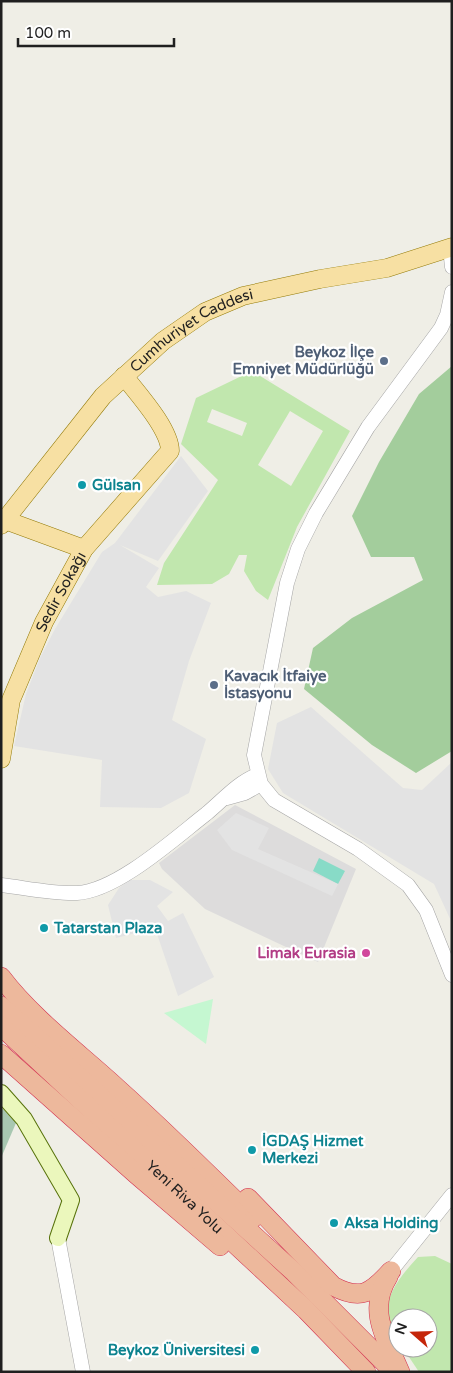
<svg xmlns="http://www.w3.org/2000/svg" width="453" height="1373" viewBox="0 0 453 1373" font-family="'Varela Round',sans-serif">
<style>
.residential{fill:#dddcdc}
.grass{fill:#c1e7ae;fill-rule:evenodd}
.forest{fill:#a3cd9c}
.cemetery{fill:#a8c7b1}
.park{fill:#c5f7d1}
.pitch{fill:#88dbc7}
.parking{fill:#e3e3e3}
.lines{fill:none;stroke-linecap:round;stroke-linejoin:round}
.tertiary-casing{stroke:#a6a6a6;stroke-width:15}
.secondary-casing{stroke:#57720a;stroke-width:18}
.primary-casing{stroke:#937a07;stroke-width:19}
.trunk-casing{stroke:#d32d4d;stroke-width:20}
.tertiary{stroke:#fff;stroke-width:14}
.secondary{stroke:#ebf7bc;stroke-width:16}
.primary{stroke:#f7e0a3;stroke-width:18}
.trunk{stroke:#edb89c;stroke-width:19}
.service-dot{fill:#5c6f8a;stroke:#fff;stroke-width:2}
.culture-dot{fill:#0f9aa8;stroke:#fff;stroke-width:2}
.hotel-dot{fill:#d1479c;stroke:#fff;stroke-width:2}
.labels{text-anchor:middle;stroke-width:4.5;stroke-linejoin:round;paint-order:stroke}
.street-label{font-size:15px;fill:#1f1f1f;stroke:#fff}
.service-label{font-size:15px;font-weight:bold;fill:#4e5e75;stroke:#fff;text-anchor:end}
.culture-label{font-size:15px;font-weight:bold;fill:#0d838f;stroke:#fff;text-anchor:start}
.hotel-label{font-size:15px;font-weight:bold;fill:#b23c85;stroke:#fff;text-anchor:end}
</style>
<rect width="100%" height="100%" fill="#efeee6"/>
<path class="residential" d="M 235,805 L 356,869 L 318,962 L 205,909 L 162,869 L 159,863 Z"/>
<path class="grass" d="M 252,371 L 350,431 L 297,527 L 268,600 L 256,591 L 244,571 L 247,555 L 239,555 L 229,574 L 212,584 L 157,585 L 164,563 L 218,480 L 181,444 L 196,398 ZM 212,409 L 247,423 L 242,436 L 207,422 ZM 290,411 L 323,431 L 291,486 L 258,465 Z
M 435,1256 L 452,1264 L 452,1372 L 419,1372 L 403,1348 L 428,1348 L 428,1318 L 398,1318 L 398,1341 C 375,1307 394,1283 418,1257 Z"/>
<path class="forest" d="M 452,366 L 452,751 L 416,773 L 372,745 L 304,689 L 313,648 L 352,618 L 423,580 L 414,557 L 371,557 L 352,516 L 379,462 L 419,394 Z"/>
<path class="cemetery" d="M 1,1107 L 16,1123 L 1,1158 Z"/>
<path class="park" d="M 213,999 L 206,1044 L 164,1013 Z"/>
<path class="pitch" d="M 319,858 L 345,871 L 338,884 L 313,871 Z"/>
<path class="parking" d="M 181,456 L 208,491 L 158,561 L 120,545 L 159,568 L 146,587 L 158,597 L 186,591 L 211,603 L 189,661 L 172,720 L 206,739 L 189,793 L 161,808 L 100,807 L 102,760 L 14,746 L 26,694 L 40,658 L 55,629 L 102,552 L 115,543 Z
M 311,707 L 403,788 L 422,790 L 452,762 L 452,923 L 434,884 L 283,793 L 268,769 L 277,723 Z
M 236,813 L 269,828 L 258,849 L 338,884 L 332,896 L 232,850 L 217,830 Z
M 129,880 L 150,880 L 173,892 L 157,906 L 168,921 L 183,913 L 214,977 L 178,996 L 155,928 L 116,938 L 108,905 L 119,888 Z"/>
<g class="lines">
<defs>
<path id="tertiary" d="M 450,248 L 452,267
M 452,292 L 447,315 L 441,328 L 368,427 L 316,513 L 298,549 L 287,583 L 254,755 L 261,784 L 274,800 L 358,849 L 408,885 L 426,910 L 452,975
M 227,798 L 245,793 L 261,784
M 1,885 C 26,888 53,894 77,893 C 117,891 175,838 206,814 C 223,800 237,783 257,775
M 58,1238 L 83,1372
M 391,1271 L 452,1195"/>
<path id="secondary" d="M 1,1093 L 24,1119 L 71,1200 L 58,1238"/>
<g id="primary">
<path d="M 5,520 L 84,549"/>
<path id="s1" d="M 1,525 L 103,396 L 163,341 L 205,312 L 243,296 L 320,279 L 387,268 L 452,247"/>
<path id="s2" d="M 1,759 L 11,700 L 44,622 L 84,549 L 170,451 C 170,429 138,394 124,376"/>
</g>
<g id="trunk">
<path d="M 1,977 C 31,1017 80,1054 117,1088 C 164,1130 208,1174 253,1218"/>
<path d="M 1,1006 L 294,1272 L 394,1372"/>
<path id="s3" d="M 1,1026 L 306,1310 L 366,1372"/>
<path d="M 1,1054 L 137,1175 L 220,1246"/>
<path d="M 248,1198 L 333,1286 C 361,1301 371,1293 391,1271"/>
<path d="M 388,1277 C 367,1310 386,1339 400,1372"/>
</g>
</defs>
<use href="#tertiary" class="tertiary-casing"/>
<use href="#secondary" class="secondary-casing"/>
<use href="#primary" class="primary-casing"/>
<use href="#trunk" class="trunk-casing"/>
<use href="#tertiary" class="tertiary"/>
<use href="#secondary" class="secondary"/>
<use href="#primary" class="primary"/>
<use href="#trunk" class="trunk"/>
</g>
<g class="service-dot">
<circle cx="384" cy="361" r="5"/>
<circle cx="214" cy="685" r="5"/>
</g>
<g class="culture-dot">
<circle cx="82" cy="485" r="5"/>
<circle cx="44" cy="928" r="5"/>
<circle cx="252" cy="1150" r="5"/>
<circle cx="334" cy="1223" r="5"/>
<circle cx="255" cy="1350" r="5"/>
</g>
<circle class="hotel-dot" cx="366" cy="953" r="5"/>
<g class="labels">
<g class="street-label">
<text dy="5" stroke="none"><textPath href="#s1" startOffset="276">Cumhuriyet Caddesi</textPath></text>
<text dy="5" stroke="none"><textPath href="#s2" startOffset="179">Sedir Sokağı</textPath></text>
<text dy="5" stroke="none"><textPath href="#s3" startOffset="251">Yeni Riva Yolu</textPath></text>
</g>
<g class="service-label">
<text x="374" y="357">Beykoz İlçe<tspan x="374" dy="17">Emniyet Müdürlüğü</tspan></text>
<text x="224" y="681" text-anchor="start">Kavacık İtfaiye<tspan x="224" dy="17">İstasyonu</tspan></text>
</g>
<g class="culture-label">
<text x="92" y="490">Gülsan</text>
<text x="54" y="933">Tatarstan Plaza</text>
<text x="262" y="1146">İGDAŞ Hizmet<tspan x="262" dy="17">Merkezi</tspan></text>
<text x="344" y="1228">Aksa Holding</text>
<text x="245" y="1355" text-anchor="end">Beykoz Üniversitesi</text>
</g>
<g class="hotel-label">
<text x="356" y="958">Limak Eurasia</text>
</g>
</g>
<rect width="453" height="1373" fill="none" stroke="#1f1f1f" stroke-width="5"/>
<g transform="translate(413 1333) rotate(290)"><circle r="24" fill="#ffffff" stroke="#a5a5a5"/>
<path d="M0-4L9 19L0 12L-9 19Z" fill="#c5260a"/>
<text y="-8" font-size="14" font-weight="bold" text-anchor="middle" fill="#1f1f1f">N</text>
</g>
<path d="M18 38v8h156v-8" fill="none" stroke="#1f1f1f" stroke-width="2.5"/>
<text x="25" y="38" font-size="15" fill="#1f1f1f" stroke="#ffffff" stroke-width="4" paint-order="stroke">100 m</text>
</svg>
